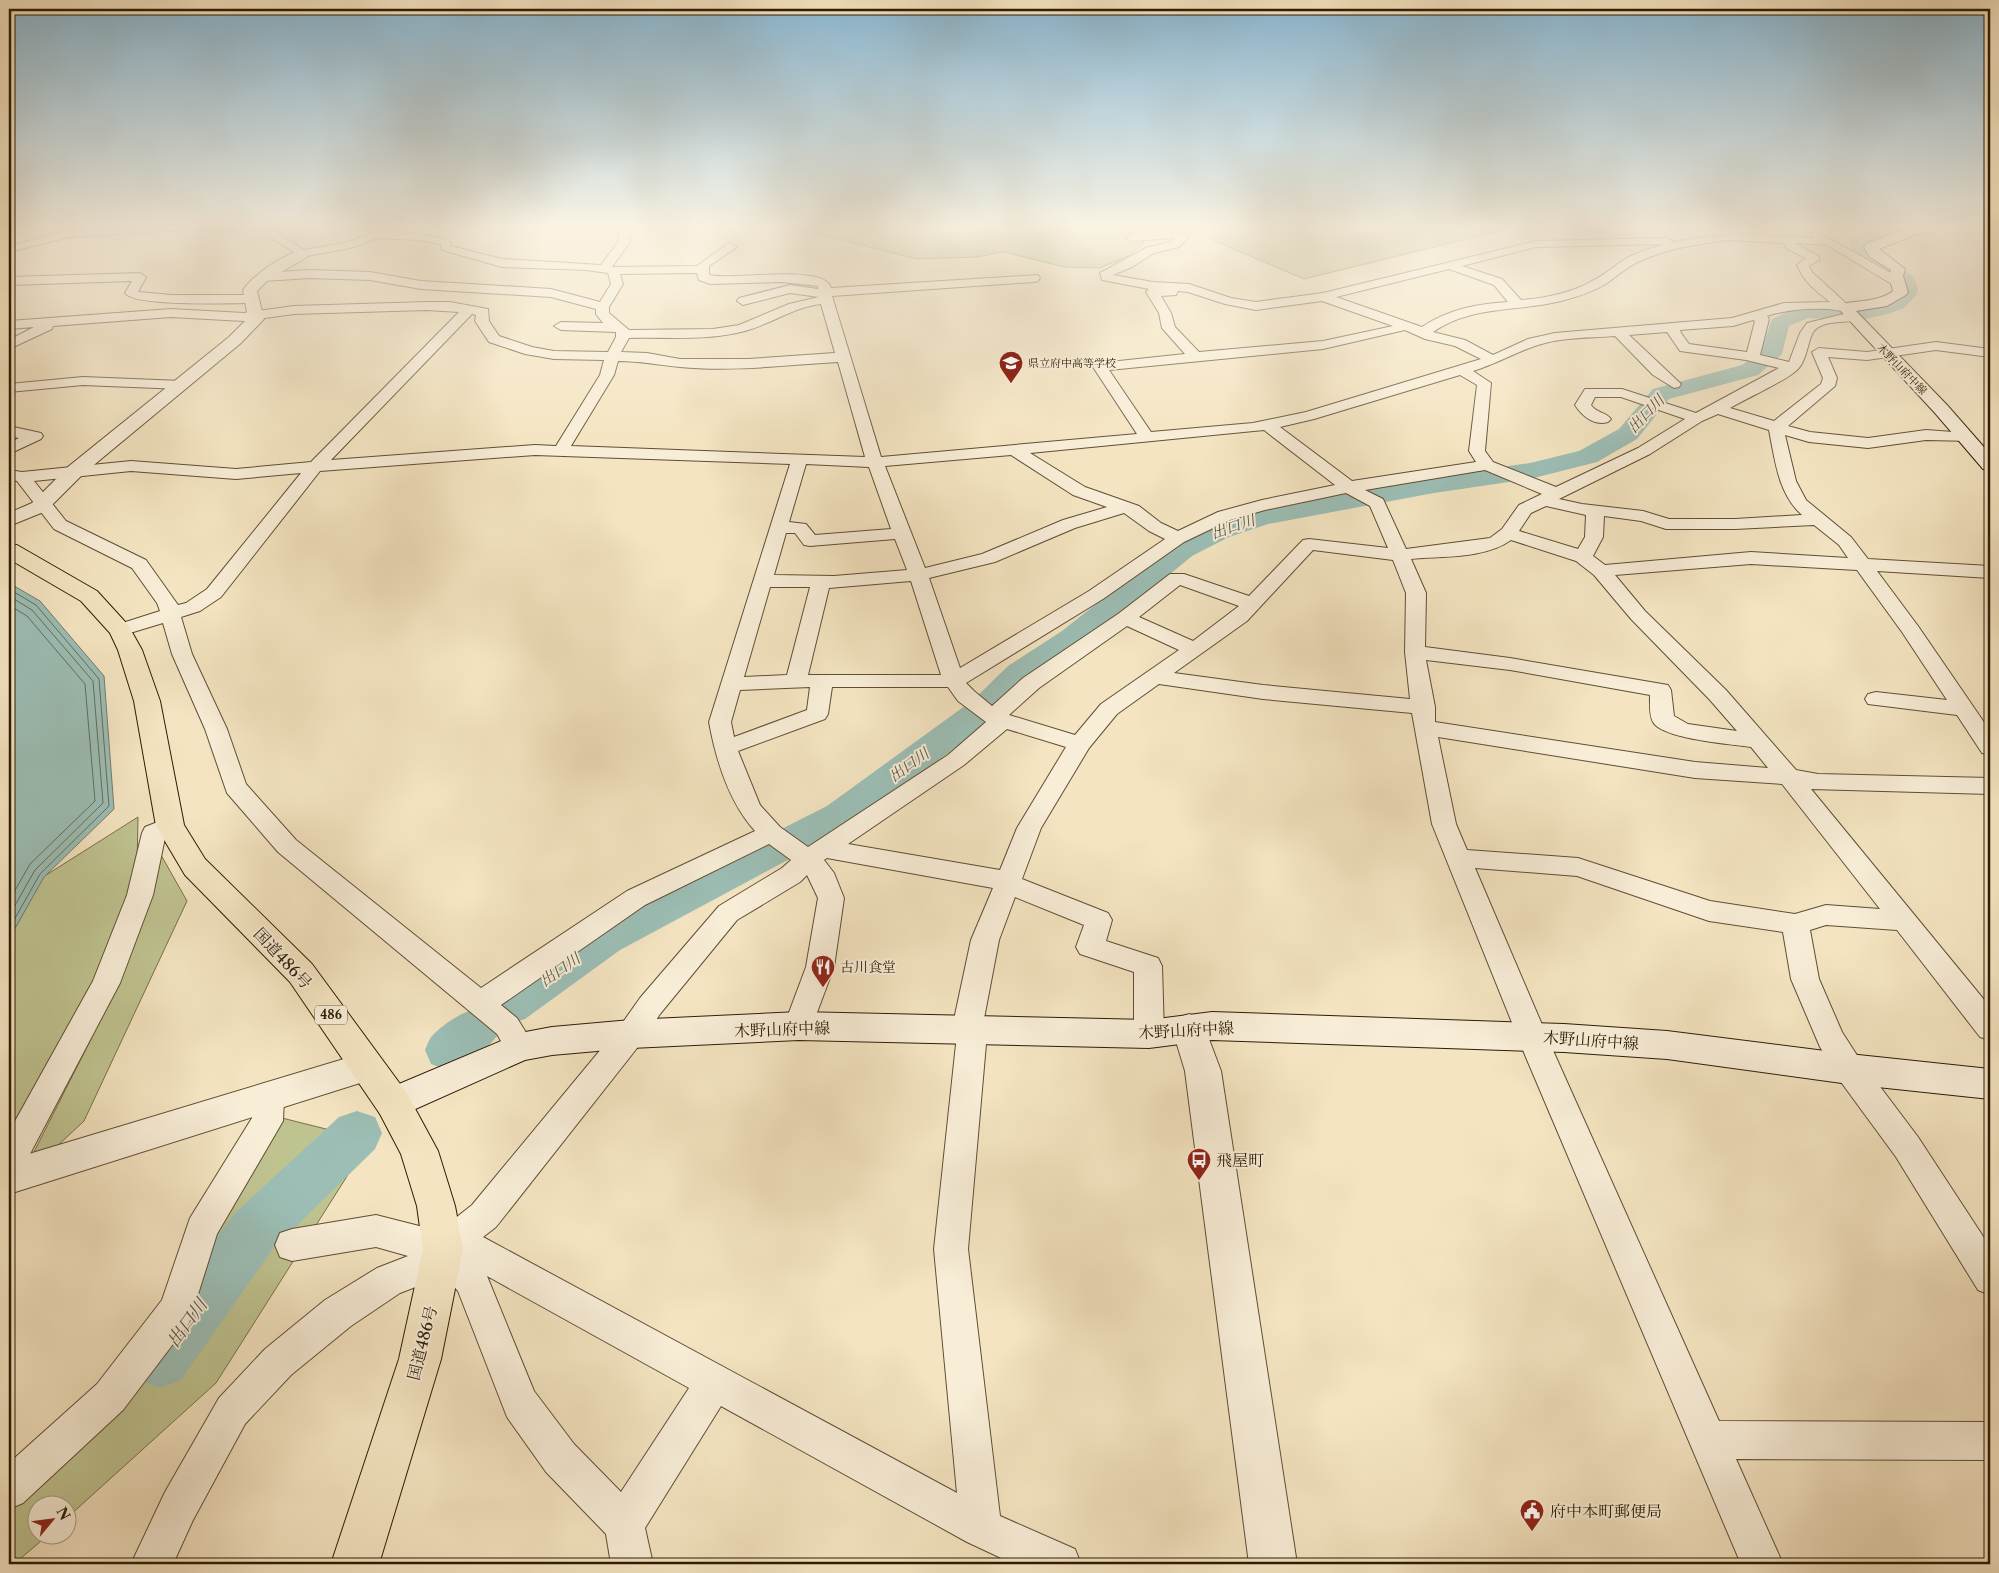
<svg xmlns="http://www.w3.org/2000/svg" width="1999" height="1573" viewBox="0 0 1999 1573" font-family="'Libre Caslon Text','Noto Serif JP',serif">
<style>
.green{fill:#bfc390;stroke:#76704a}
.water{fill:#9cbeb5;stroke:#707d6f}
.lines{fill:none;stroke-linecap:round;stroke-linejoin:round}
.shore{stroke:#646d5d;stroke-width:1}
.river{fill:#9cbeb5;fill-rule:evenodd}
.minor-casing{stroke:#5f4e34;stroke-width:2}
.tertiary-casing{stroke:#5f4e34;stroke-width:2}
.secondary-casing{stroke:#2d1c05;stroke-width:2}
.trunk-casing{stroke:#2d1c05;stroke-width:2}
.minor{fill:#f8edd7;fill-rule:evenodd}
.tertiary{fill:#f8edd7;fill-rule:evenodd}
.secondary{fill:#f8edd7;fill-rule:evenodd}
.trunk{fill:#f4e4c1;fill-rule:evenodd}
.labels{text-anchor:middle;stroke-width:4;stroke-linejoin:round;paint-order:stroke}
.far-poi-label{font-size:11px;fill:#2d1c05;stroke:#f8edd7;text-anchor:start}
.far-street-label{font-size:11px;fill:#2d1c05;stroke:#f8edd7}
.shield{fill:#f8edd7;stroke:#6a5b44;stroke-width:1}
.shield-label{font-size:12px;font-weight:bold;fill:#2d1c05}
.poi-label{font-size:14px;fill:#2d1c05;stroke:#f8edd7;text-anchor:start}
.water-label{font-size:15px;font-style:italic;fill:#545543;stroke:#f8edd7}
.near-street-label{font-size:16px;fill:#2d1c05;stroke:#f8edd7}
.near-poi-label{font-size:16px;fill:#2d1c05;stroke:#f8edd7;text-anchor:start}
.near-water-label{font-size:18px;font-style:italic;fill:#545543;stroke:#f8edd7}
</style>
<rect width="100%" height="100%" fill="#f4e4c1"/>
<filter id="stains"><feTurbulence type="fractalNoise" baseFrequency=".004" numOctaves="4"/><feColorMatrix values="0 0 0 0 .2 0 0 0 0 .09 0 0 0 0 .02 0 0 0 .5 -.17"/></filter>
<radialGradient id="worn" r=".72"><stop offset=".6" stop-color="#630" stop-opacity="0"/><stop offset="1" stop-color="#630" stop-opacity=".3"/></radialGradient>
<path class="green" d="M 709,225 L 1151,225 L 1142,245 L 1128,256 L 1100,268 L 1065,267 L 1003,252 L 977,257 L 917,259 L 798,229 L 728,229 Z
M 1219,225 L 1524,225 L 1304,279 L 1210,239 L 1225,232 Z
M 138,817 L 137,866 L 100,974 L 9,1140 L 9,939 L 43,877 Z
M 161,855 L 187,901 L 84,1121 L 53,1150 L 34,1152 L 91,1039 Z
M 278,1117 L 370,1140 L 216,1383 L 68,1517 L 68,1506 L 38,1506 L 38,1536 L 47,1536 L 14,1564 L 9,1564 L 9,1496 L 111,1409 Z"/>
<path class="water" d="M 9,583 L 40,601 L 104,676 L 114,809 L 44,877 L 9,939 Z"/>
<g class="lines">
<path class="shore" d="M 9,589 L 36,605 L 99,679 L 109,806 L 40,874 L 9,929
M 9,596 L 32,610 L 93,681 L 103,803 L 35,870 L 9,916
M 9,605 L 27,616 L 85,684 L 95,801 L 30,864 L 9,901"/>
<path class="river" d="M 1888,225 L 1914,225 L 1911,229 L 1868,244 L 1871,250 L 1913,276 L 1918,288 L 1917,294 L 1904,308 L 1888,314 L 1859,320 L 1808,318 L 1789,326 L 1782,354 L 1758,375 L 1669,399 L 1637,439 L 1597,462 L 1530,479 L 1434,493 L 1268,524 L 1229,537 L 1192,556 L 1084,645 L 1032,680 L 997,716 L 855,824 L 620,950 L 525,1019 L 509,1024 L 501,1022 L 503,1026 C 494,1044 471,1065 450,1069 C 444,1070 437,1066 431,1064 L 425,1050 C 427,1046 429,1039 432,1036 C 444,1023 472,1004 488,1010 L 486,1006 L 493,993 L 590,926 L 827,806 L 973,700 L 1008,666 L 1062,631 L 1172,544 L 1209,525 L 1262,509 L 1434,477 L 1530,463 L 1579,451 L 1619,429 L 1653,389 L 1742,365 L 1761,351 L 1772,319 C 1786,312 1800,306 1816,305 C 1845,304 1870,313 1896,295 L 1898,288 L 1897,283 C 1881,272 1853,262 1850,241 L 1853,237 Z
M 357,1111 L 375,1117 L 382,1133 L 375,1149 L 272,1250 L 181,1380 L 160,1388 L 139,1380 L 131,1359 L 139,1338 L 234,1214 L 339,1117 Z"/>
<defs>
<path id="minor" d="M 162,225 L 265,225 L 304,250 L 344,243 L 391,227 L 397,230 L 394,233 L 419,234 L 449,240 L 451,246 L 502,259 L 601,265 L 618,242 L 619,234 L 629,225 L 641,225 L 629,237 L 630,242 L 612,267 L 697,266 L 729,243 L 737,247 L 709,266 L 709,275 C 730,281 825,263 831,288 L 1038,275 L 1040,278 L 1038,281 L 1034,282 L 832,296 L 881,457 L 1137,434 L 1093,367 L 1100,363 L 1185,354 L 1162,328 L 1159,313 L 1146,292 L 1149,289 L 1102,280 L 1100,273 L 1146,248 L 1171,242 L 1175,238 L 1132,241 L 1126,238 L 1155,225 L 1170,225 L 1156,232 L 1173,231 L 1189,236 L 1179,247 L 1154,253 L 1132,267 L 1113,275 L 1153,282 L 1189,284 L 1231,298 L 1256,302 L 1323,293 L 1536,241 L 1667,238 L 1673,241 L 1667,244 L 1536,247 L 1462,266 L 1502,279 L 1521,300 C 1546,298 1572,293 1594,280 C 1608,273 1619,261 1633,255 C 1694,230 1751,234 1815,238 L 1810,234 L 1816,231 L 1903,280 L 1905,283 L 1903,286 L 1895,286 L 1827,245 L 1794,243 L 1819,256 L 1819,260 L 1809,266 L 1812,272 L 1850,307 C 1845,313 1836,310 1829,309 C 1808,308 1786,310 1767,316 L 1769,319 L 1760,355 L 1789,362 L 1800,333 L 1807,323 L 1844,314 L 1854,313 L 1861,317 L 1859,320 C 1845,323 1829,320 1817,328 C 1807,335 1809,359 1797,370 C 1784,382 1747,398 1730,408 L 1774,421 L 1821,384 L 1823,378 L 1812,352 L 1819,348 L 1867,352 L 1936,342 L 1990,349 L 1990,357 L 1936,350 L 1867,360 L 1828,357 L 1837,378 L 1835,386 L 1788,426 L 1810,432 L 1868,438 L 1926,430 L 1967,433 L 1973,435 L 1975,438 L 1973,441 L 1926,440 L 1868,448 L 1809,442 L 1785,435 L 1796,481 L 1806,500 L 1851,537 L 1868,559 L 1990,566 L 1990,578 L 1877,571 L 1918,626 L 1990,731 L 1990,755 L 1982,753 L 1957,715 L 1868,704 L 1865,699 L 1868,694 L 1876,692 L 1947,700 L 1902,632 L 1857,570 L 1751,564 L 1615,575 L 1645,611 L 1726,690 L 1796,770 L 1818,774 L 1990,778 L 1990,794 L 1811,789 L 1990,1007 L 1990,1040 L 1980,1037 L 1897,930 L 1826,925 L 1810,930 L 1819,979 L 1842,1032 L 1860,1060 L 1918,1137 L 1990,1247 L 1990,1295 L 1978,1290 L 1896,1157 L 1838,1078 L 1820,1047 L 1791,979 L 1783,932 L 1709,921 L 1577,876 L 1475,868 L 1555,1055 L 1719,1421 L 1990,1422 L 1990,1460 L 1736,1459 L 1783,1564 L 1741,1564 L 1525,1055 L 1432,824 L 1412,713 L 1263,699 L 1159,684 L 1117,714 L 1089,748 L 1041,828 L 1022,879 L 1108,913 L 1112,920 L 1106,941 L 1158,958 L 1162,966 L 1164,1034 L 1159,1043 L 1149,1046 L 1139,1043 L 1134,1034 L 1134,972 L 1080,954 L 1076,947 L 1084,925 L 1015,897 L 999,940 L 982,1029 L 986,1044 L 968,1249 L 1000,1516 L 1075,1549 L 1081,1564 L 1014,1564 L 967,1542 L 721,1406 L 645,1528 L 653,1564 L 611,1564 L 606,1534 L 546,1472 L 507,1417 L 458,1291 L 441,1273 L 431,1281 L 400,1293 L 351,1326 L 291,1375 L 245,1424 L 193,1520 L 173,1564 L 131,1564 L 165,1492 L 219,1398 L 265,1349 L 325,1300 L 377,1268 L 408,1256 L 376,1247 L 292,1261 L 280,1257 L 275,1245 L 280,1233 L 292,1229 L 376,1215 L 439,1231 L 472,1205 L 621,1025 L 640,998 L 719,906 L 782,868 L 791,860 L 769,844 L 645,905 L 501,1005 L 517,1018 L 535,1047 L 530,1056 C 509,1063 507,1051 497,1034 L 278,852 L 227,793 L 205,729 L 172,654 L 163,623 L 120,636 L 113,634 L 110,630 L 113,626 L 160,611 L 157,603 L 132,568 L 54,529 L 17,481 L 9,480 L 9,470 L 22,472 L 131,461 L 236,469 L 311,462 L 459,312 L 427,310 L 294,314 L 244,321 L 171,317 L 53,326 L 52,329 L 9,349 L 9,340 L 34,327 L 9,329 L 9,321 L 171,309 L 244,313 L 294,306 L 427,302 L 450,302 L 488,309 L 489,321 L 499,336 L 532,347 L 554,351 L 608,352 L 616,337 L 616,332 L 561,330 L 554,326 L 561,322 L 603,323 L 596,314 L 596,309 L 551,297 L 421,289 L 370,280 L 310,278 L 263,281 L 257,277 L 263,273 L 310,270 L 370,272 L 421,281 L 551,289 L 600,302 L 611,284 L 608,273 L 586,270 L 502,267 L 442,250 L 440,244 L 419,240 L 378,238 L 350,248 L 302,257 L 259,230 L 182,230 L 68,237 L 9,252 L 9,246 L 68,231 ZM 1727,240 L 1783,243 L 1787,249 L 1806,258 L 1797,265 C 1804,282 1816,291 1830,302 L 1784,303 L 1732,318 L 1555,333 L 1528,339 L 1493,355 L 1465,340 L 1433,332 C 1472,305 1517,312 1561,301 C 1577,297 1593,292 1607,283 C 1617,276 1627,267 1638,262 C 1665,249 1698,244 1727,240 ZM 1449,269 L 1494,285 L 1508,302 C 1477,304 1449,309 1422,327 L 1336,297 ZM 697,273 L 699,280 L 710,284 L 782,282 L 818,286 L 818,289 L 790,285 L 739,298 L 737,301 L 743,305 L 790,293 L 819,297 L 789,304 L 739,325 L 713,329 L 629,330 L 609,313 L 609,307 L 623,284 L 620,274 ZM 1178,291 L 1188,292 L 1225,304 L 1256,310 L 1322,301 L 1393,326 L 1323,341 L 1199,352 L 1175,327 L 1171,313 L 1161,296 L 1176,295 ZM 821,304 L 835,353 L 748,359 L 680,359 L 647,353 L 621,352 L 629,338 C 668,337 707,341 745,331 C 771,324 794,307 821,304 ZM 472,314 L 476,315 L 475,321 L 489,342 L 525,354 L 554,359 L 604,360 L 600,375 L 556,446 L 535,445 L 331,460 ZM 1753,320 L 1755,321 L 1747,352 L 1689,344 L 1681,333 L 1680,330 L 1733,326 ZM 1405,330 L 1425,339 L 1455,346 L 1481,359 L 1306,412 L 1253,423 L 1151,432 L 1109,370 L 1323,349 ZM 1667,332 L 1680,351 L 1746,360 L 1779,368 L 1696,413 L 1622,389 L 1585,389 L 1575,405 C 1582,416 1594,426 1608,422 L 1611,419 C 1606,412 1596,413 1591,405 L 1595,397 L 1621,397 L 1685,419 L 1638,448 L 1556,487 L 1493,462 L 1485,451 L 1491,383 L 1473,371 C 1496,364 1516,352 1538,345 C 1562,337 1590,338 1615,336 L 1653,375 L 1674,388 L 1679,387 L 1681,384 L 1629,335 ZM 618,361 C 639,361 659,365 680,367 C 730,372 787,365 838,362 L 865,457 L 571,446 L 614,375 ZM 1460,375 L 1477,385 L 1469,451 L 1476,462 L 1352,481 L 1280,427 L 1314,419 ZM 1718,414 L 1769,430 C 1775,460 1778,494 1802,515 L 1735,519 L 1669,519 L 1643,511 L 1582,504 L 1559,499 L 1650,454 L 1702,421 ZM 1264,430 L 1335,485 L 1262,500 L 1218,512 L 1178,531 L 1161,523 L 1139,506 L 1085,487 L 1030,453 ZM 535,455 L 790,464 L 709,722 C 716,760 728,801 755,831 L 627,891 L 481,988 L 296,840 L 246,784 L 227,729 L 192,654 L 181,617 L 200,611 L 221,597 L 320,471 ZM 1011,455 L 1073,495 L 1107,507 L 1063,520 L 982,554 L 925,568 L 885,466 ZM 806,464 L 869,467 L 891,529 L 815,535 L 806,524 L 789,522 ZM 1485,470 L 1542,494 L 1519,505 L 1502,529 L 1490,538 L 1406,549 L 1383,499 L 1365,490 ZM 131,471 L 236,479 L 301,473 L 207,589 L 186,603 L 178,605 L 146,560 L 66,521 L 34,481 ZM 1346,493 L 1370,506 L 1388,548 L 1309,539 L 1303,540 L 1249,596 L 1184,574 L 1170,574 L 1118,614 L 1023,678 L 992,706 L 974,691 L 966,683 L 1103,599 L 1184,542 L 1230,520 L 1265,510 ZM 1546,506 L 1586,515 L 1585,537 L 1578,549 L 1519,531 L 1531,513 ZM 1124,513 L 1149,531 L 1165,539 L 1089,591 L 960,668 L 929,578 L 995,562 L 1075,528 ZM 1604,516 L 1641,521 L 1666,529 L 1735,529 L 1814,525 L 1839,545 L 1848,558 L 1751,552 L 1605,565 L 1593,556 L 1603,537 ZM 786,533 L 795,533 L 804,545 L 810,546 L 895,539 L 907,570 L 834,576 L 774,575 ZM 1511,540 L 1576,561 L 1594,575 L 1631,619 L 1710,700 L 1737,731 L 1688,724 L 1674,716 L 1671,690 L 1668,685 L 1510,658 L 1425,647 L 1426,593 L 1411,559 C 1442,556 1485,559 1511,540 ZM 1313,550 L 1393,560 L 1406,593 L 1405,652 L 1410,699 L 1263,685 L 1174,673 L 1247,621 ZM 911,581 L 941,675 L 808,675 L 829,588 ZM 1180,585 L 1239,606 L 1193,641 L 1139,617 ZM 770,587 L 810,587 L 787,675 L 744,677 ZM 1127,626 L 1179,650 L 1101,704 L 1075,735 L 1009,715 L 1039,688 ZM 1426,660 L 1510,670 L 1650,695 C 1650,703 1649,715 1653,722 C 1662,739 1731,744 1751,747 L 1768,768 L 1695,762 L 1435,722 L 1435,707 ZM 810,687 L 807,710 L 734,737 L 731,722 L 740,690 ZM 832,687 L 948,687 L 958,701 L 986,722 L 948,755 L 808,847 L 780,827 L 760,805 L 738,751 L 825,719 L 828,714 ZM 1007,729 L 1066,747 L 1017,828 L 1000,870 L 848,844 L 964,765 ZM 1438,737 L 1695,778 L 1782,784 L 1880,909 L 1826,905 L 1795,914 L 1710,901 L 1578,858 L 1467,850 L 1456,824 ZM 827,858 L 993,888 L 971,940 L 952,1029 L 956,1044 L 934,1249 L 957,1493 L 483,1237 L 496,1227 L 641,1043 L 660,1014 L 737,920 L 800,882 L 807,875 L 818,898 L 806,967 L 784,1026 L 789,1034 L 799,1038 L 809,1034 L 834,967 L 844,898 L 834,873 L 824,860 ZM 487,1276 L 689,1388 L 621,1492 L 574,1444 L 534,1391 Z
M 140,273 L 146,277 L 138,292 L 172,295 L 252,295 L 258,299 L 252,303 C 231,303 135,307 125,293 L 132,281 L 9,285 L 9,277 Z
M 83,377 L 182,381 L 189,385 L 182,389 L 83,385 L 9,392 L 9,384 Z
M 9,426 L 41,433 L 43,436 L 41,439 L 9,454 L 9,443 L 19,438 L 9,436 Z
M 170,817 L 179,820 L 182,826 L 179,832 L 165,838 L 153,895 L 120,983 L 20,1173 L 9,1178 L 9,1132 L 93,981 L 127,895 L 142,833 L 145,827 Z
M 269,1084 L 280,1088 L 284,1097 L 283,1121 L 217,1234 L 189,1323 L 123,1410 L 23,1503 L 9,1509 L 9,1463 L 97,1384 L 162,1300 L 190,1218 L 252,1118 L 254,1097 L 258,1088 Z"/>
<path id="tertiary" d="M 302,250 L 307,251 L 309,254 L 307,257 L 268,280 L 257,291 L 264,319 L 241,343 L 83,474 L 46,511 L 9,526 L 9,513 L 32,503 L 69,466 L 229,337 L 248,318 L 243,290 C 253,275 284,254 302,250 Z
M 1189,1014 L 1201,1018 L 1221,1071 L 1297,1564 L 1249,1564 L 1185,1071 L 1172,1028 L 1177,1018 Z
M 367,1052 L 379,1057 L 384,1067 L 379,1077 L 9,1194 L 9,1160 Z"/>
<path id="secondary" d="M 1924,225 L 1947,225 L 1945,228 L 1914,235 L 1879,249 L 1905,269 L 1903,276 L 1908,292 L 1906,295 L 1887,306 L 1856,311 L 1947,405 L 1990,454 L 1990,471 L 1983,469 L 1935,413 L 1837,307 C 1842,300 1877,304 1893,291 L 1889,276 L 1891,270 L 1870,257 L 1864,247 L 1866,244 L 1905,229 Z
M 799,1012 L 1149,1020 L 1212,1012 L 1564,1024 L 1667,1031 L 1849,1054 L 1990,1069 L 1990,1099 L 1849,1084 L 1667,1059 L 1564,1052 L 1212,1040 L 1149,1048 L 799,1040 L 631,1048 L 552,1055 L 525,1060 L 393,1119 L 380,1114 L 375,1103 L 380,1092 L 520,1033 L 552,1027 L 631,1020 Z"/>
<path id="trunk" d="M 9,544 L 17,545 L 97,591 L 128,625 L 142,650 L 160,701 L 184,825 L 205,859 L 312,964 L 406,1092 L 438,1151 L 455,1206 L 463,1249 L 441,1359 L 379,1564 L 331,1564 L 399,1359 L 423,1249 L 417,1206 L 401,1154 L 380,1114 L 290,982 L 185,875 L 156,826 L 134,701 L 118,650 L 110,633 L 81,601 L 9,559 Z"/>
</defs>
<use href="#minor" class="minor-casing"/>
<use href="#tertiary" class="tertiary-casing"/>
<use href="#secondary" class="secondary-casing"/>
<use href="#trunk" class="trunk-casing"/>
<use href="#minor" class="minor"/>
<use href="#tertiary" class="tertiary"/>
<use href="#secondary" class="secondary"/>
<use href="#trunk" class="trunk"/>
</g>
<linearGradient id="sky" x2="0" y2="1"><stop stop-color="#89b8d4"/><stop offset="0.51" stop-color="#faf3e3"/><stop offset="1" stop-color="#faf3e3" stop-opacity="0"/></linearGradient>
<rect width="1999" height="445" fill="url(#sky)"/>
<defs>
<symbol id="school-pin" viewBox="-11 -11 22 30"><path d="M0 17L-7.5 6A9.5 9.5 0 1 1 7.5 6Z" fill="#8f2418" stroke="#f8edd7"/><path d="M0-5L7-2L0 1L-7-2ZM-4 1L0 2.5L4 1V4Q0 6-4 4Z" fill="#fff"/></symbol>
<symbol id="restaurant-pin" viewBox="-11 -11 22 30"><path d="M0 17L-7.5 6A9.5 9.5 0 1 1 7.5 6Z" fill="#8f2418" stroke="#f8edd7"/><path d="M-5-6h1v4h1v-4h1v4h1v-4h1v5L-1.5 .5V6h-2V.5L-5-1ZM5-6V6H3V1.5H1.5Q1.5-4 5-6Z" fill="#fff"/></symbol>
<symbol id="bus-pin" viewBox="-11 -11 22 30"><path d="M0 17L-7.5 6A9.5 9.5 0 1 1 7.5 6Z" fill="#8f2418" stroke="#f8edd7"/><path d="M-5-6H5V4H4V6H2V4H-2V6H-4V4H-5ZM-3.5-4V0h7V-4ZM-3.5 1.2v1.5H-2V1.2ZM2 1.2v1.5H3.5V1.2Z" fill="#fff"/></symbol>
<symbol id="civic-pin" viewBox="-11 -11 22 30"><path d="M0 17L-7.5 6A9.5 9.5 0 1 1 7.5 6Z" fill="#8f2418" stroke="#f8edd7"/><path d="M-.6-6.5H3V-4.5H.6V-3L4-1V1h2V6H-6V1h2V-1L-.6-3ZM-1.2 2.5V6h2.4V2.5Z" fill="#fff"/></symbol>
</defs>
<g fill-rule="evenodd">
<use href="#school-pin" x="997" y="349" width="28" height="38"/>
<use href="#restaurant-pin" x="809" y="953" width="28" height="38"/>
<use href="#bus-pin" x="1185" y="1146" width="28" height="38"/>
<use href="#civic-pin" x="1518" y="1497" width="28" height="38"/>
</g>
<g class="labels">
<g class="far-poi-label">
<text x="1028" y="367">県立府中高等学校</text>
</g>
<g class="far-street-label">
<text transform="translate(1902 369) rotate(46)" y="4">木野山府中線</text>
</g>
<rect class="shield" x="315" y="1005.5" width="32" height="19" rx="4"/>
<g class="shield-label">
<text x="331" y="1019">486</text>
</g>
<g class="poi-label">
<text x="840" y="972">古川食堂</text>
</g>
<g class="water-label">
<text transform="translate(1646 414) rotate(-46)" y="5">出口川</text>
<text transform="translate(1233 527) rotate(-19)" y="5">出口川</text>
<text transform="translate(909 765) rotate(-36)" y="5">出口川</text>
<text transform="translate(560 970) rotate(-35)" y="5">出口川</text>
</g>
<g class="near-street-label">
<text transform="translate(283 958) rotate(47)" y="6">国道486号</text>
<text transform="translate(782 1029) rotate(-2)" y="6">木野山府中線</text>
<text transform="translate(1186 1030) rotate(-3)" y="6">木野山府中線</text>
<text transform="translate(1591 1040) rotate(4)" y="6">木野山府中線</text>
<text transform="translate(422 1343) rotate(-76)" y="6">国道486号</text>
</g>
<g class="near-poi-label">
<text x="1216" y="1166">飛屋町</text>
<text x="1550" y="1517">府中本町郵便局</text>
</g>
<g class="near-water-label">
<text transform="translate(187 1323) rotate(-54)" y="6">出口川</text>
</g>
</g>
<rect width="1999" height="1573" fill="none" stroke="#f4e4c1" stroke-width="30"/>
<rect x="10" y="10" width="1979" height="1553" fill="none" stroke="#2d1c05" stroke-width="2.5"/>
<rect x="15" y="15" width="1969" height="1543" fill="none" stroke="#2d1c05"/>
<g transform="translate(52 1520) rotate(61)"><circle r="24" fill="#f8edd7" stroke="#a79983"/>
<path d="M0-4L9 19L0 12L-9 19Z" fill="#8f2418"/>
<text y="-8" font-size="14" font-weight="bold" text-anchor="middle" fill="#2d1c05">N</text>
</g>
<rect width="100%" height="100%" filter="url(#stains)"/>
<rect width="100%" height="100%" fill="url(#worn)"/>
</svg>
